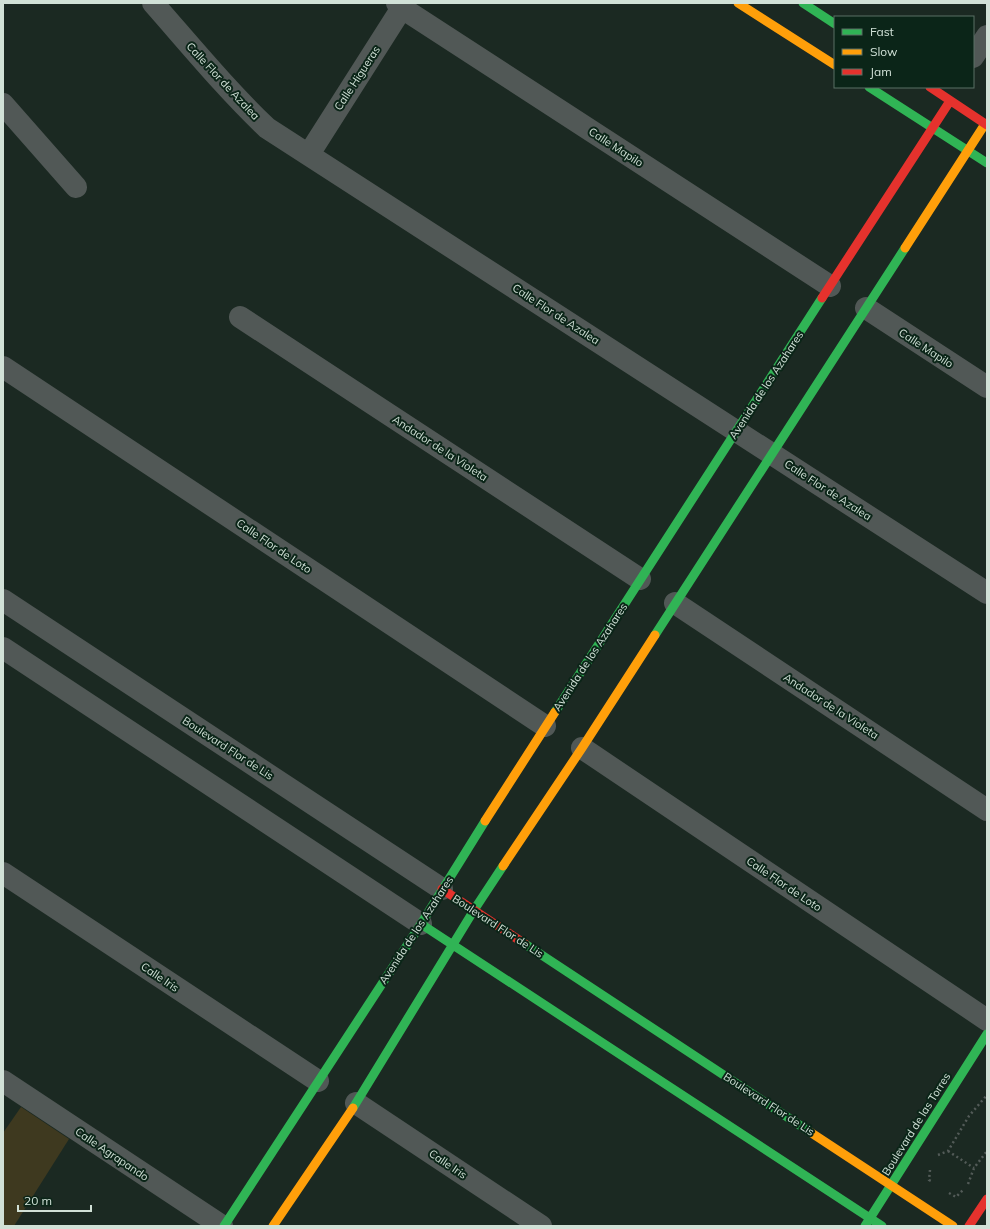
<svg xmlns="http://www.w3.org/2000/svg" width="990" height="1229" viewBox="0 0 990 1229" font-family="Mulish,sans-serif">
<style>
.green{fill:#3e391f}
.lines{fill:none;stroke-linecap:round;stroke-linejoin:round}
.path{stroke:#535b58;stroke-width:2.5;stroke-dasharray:2 3;stroke-linecap:butt}
.street{stroke:#515856;stroke-width:22}
.fast{stroke:#30b455;stroke-width:9}
.slow{stroke:#ff9f0a;stroke-width:9}
.jam{stroke:#e5322d;stroke-width:9}
.labels{text-anchor:middle;stroke-width:4;stroke-linejoin:round;paint-order:stroke}
.street-label{font-size:11px;fill:#d1e1d7;stroke:#0b2518}
</style>
<rect width="100%" height="100%" fill="#1b2922"/>
<path class="green" d="M 21,1107 L 69,1139 L 14,1226 L 3,1226 L 3,1133 Z"/>
<g class="lines">
<path class="path" d="M 948,1151 L 974,1168
M 938,1155 L 948,1151 L 969,1116 L 987,1095
M 930,1170 L 929,1180 L 931,1181
M 968,1184 L 974,1168 L 987,1151
M 949,1193 L 956,1197 L 963,1190"/>
<path class="street" d="M 153,3 C 190,45 226,89 267,128 L 987,593
M 397,3 L 402,8 L 830,286
M 973,57 L 987,36
M 3,104 L 76,187
M 309,154 L 405,3
M 866,308 L 987,387
M 240,317 L 640,579
M 3,367 L 545,726
M 3,600 L 442,889
M 675,603 L 987,810
M 3,648 L 421,924
M 582,748 L 987,1020
M 3,873 L 318,1081
M 3,1081 L 222,1226
M 356,1103 L 541,1226"/>
<path class="fast" d="M 803,3 L 835,24
M 869,87 L 987,163
M 655,635 L 905,248
M 555,712 L 822,298
M 421,924 L 882,1226
M 525,944 L 810,1132
M 353,1108 L 474,910 L 503,866
M 224,1226 L 421,924 L 485,821
M 865,1226 L 987,1034"/>
<path class="slow" d="M 738,3 L 835,65
M 905,248 L 985,124
M 485,821 L 555,712
M 503,866 L 582,748 L 655,635
M 810,1132 L 953,1226
M 273,1226 L 353,1108"/>
<path class="jam" d="M 930,87 L 987,125
M 822,298 L 950,101
M 442,889 L 525,944
M 969,1226 L 987,1199"/>
</g>
<g class="labels">
<g class="street-label">
<text transform="translate(357 78) rotate(-57)" y="4">Calle Higueras</text>
<text transform="translate(223 81) rotate(47)" y="4">Calle Flor de Azalea</text>
<text transform="translate(616 147) rotate(33)" y="4">Calle Mapilo</text>
<text transform="translate(556 314) rotate(33)" y="4">Calle Flor de Azalea</text>
<text transform="translate(926 348) rotate(33)" y="4">Calle Mapilo</text>
<text transform="translate(766 385) rotate(-57)" y="4">Avenida de los Azahares</text>
<text transform="translate(440 448) rotate(33)" y="4">Andador de la Violeta</text>
<text transform="translate(828 490) rotate(33)" y="4">Calle Flor de Azalea</text>
<text transform="translate(274 546) rotate(34)" y="4">Calle Flor de Loto</text>
<text transform="translate(590 657) rotate(-57)" y="4">Avenida de los Azahares</text>
<text transform="translate(831 706) rotate(33)" y="4">Andador de la Violeta</text>
<text transform="translate(228 748) rotate(33)" y="4">Boulevard Flor de Lis</text>
<text transform="translate(784 884) rotate(34)" y="4">Calle Flor de Loto</text>
<text transform="translate(498 926) rotate(33)" y="4">Boulevard Flor de Lis</text>
<text transform="translate(416 930) rotate(-57)" y="4">Avenida de los Azahares</text>
<text transform="translate(160 977) rotate(34)" y="4">Calle Iris</text>
<text transform="translate(769 1104) rotate(33)" y="4">Boulevard Flor de Lis</text>
<text transform="translate(916 1124) rotate(-58)" y="4">Boulevard de las Torres</text>
<text transform="translate(112 1154) rotate(34)" y="4">Calle Agrapando</text>
<text transform="translate(448 1164) rotate(34)" y="4">Calle Iris</text>
</g>
</g>
<rect width="990" height="1229" fill="none" stroke="#d1e1d7" stroke-width="8"/>
<rect x="834" y="16" width="140" height="72" fill="#0b2518" stroke="#5a7064"/>
<rect x="842" y="29" width="20" height="6" fill="#30b455" stroke="#5a7064"/>
<text x="870" y="36" font-size="12" fill="#d1e1d7">Fast</text>
<rect x="842" y="49" width="20" height="6" fill="#ff9f0a" stroke="#5a7064"/>
<text x="870" y="56" font-size="12" fill="#d1e1d7">Slow</text>
<rect x="842" y="69" width="20" height="6" fill="#e5322d" stroke="#5a7064"/>
<text x="870" y="76" font-size="12" fill="#d1e1d7">Jam</text>
<path d="M18 1205v6h73v-6" fill="none" stroke="#d1e1d7" stroke-width="2"/>
<text x="24" y="1205" font-size="12" fill="#d1e1d7" stroke="#0b2518" stroke-width="3" paint-order="stroke">20 m</text>
</svg>
